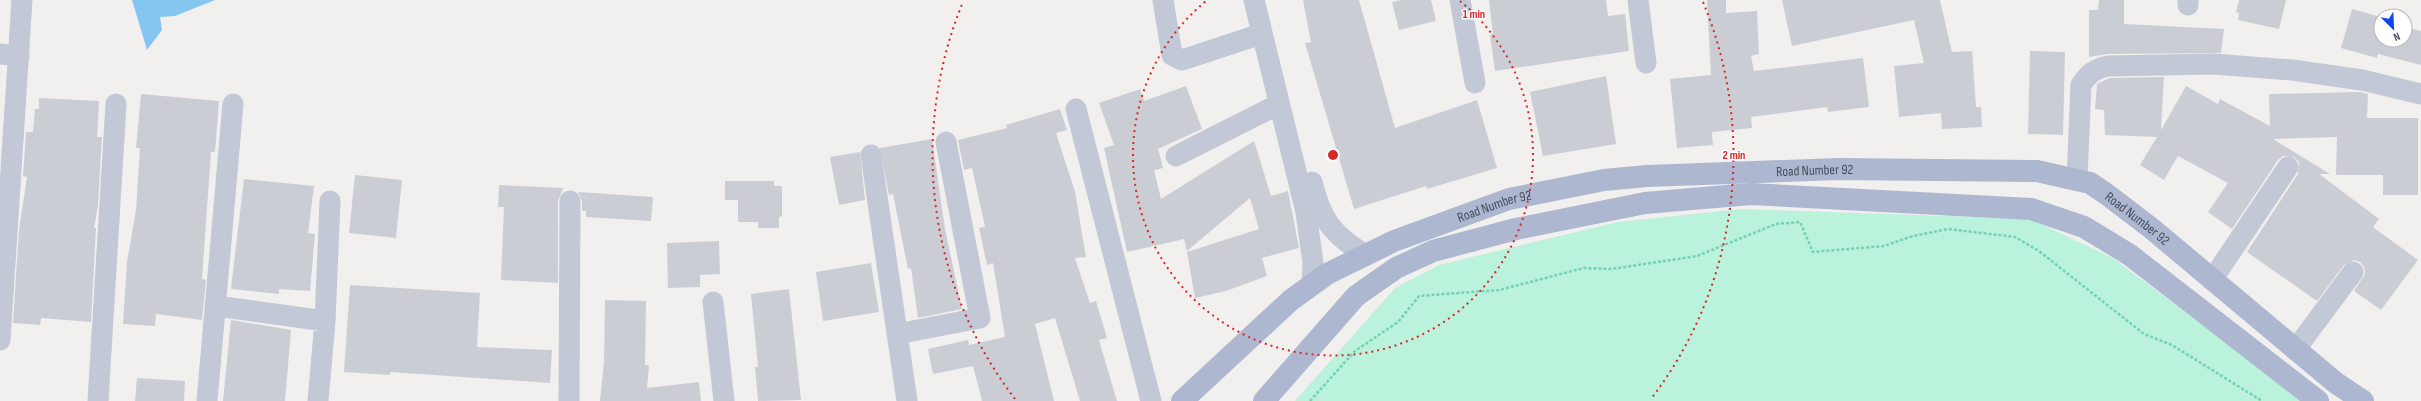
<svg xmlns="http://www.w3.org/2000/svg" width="2421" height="401" viewBox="0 0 2421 401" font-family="'Sofia Sans Condensed',sans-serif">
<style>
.green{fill:#bbf2db}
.water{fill:#85c6f1}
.building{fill:#cbcdd5}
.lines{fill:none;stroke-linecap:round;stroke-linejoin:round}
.path{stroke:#71d2b5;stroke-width:2.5;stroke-dasharray:3 2;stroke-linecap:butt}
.minor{stroke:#c2c8d5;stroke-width:21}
.major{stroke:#adb8d0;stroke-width:22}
.ring{fill:none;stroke:#d62828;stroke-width:2;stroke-dasharray:2 4}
.labels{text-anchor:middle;stroke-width:3;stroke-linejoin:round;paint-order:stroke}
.street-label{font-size:14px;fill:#464e5e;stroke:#fff}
.centre{fill:#d62828;stroke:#fff;stroke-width:2}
.ring-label{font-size:12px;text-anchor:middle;font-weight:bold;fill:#d62828;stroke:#fff;stroke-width:3;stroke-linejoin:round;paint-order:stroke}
</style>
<rect width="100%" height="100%" fill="#f2efef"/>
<path class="green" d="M 1741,209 L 2030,219 L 2113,258 L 2304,401 L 1295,401 L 1395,288 L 1439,265 L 1618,222 Z"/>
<path class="water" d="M 132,0 L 215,0 L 175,16 L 160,17 L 162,30 L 147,50 Z"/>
<path class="building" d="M 1303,0 L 1359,0 L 1395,128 L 1477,100 L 1497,168 L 1427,189 L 1426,186 L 1354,209 L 1305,43 L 1311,42 Z
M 1402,0 L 1431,0 L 1436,21 L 1399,30 L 1392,2 Z
M 1489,0 L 1606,0 L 1608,16 L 1625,14 L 1629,51 L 1495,71 L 1490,35 L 1493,34 Z
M 1707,0 L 1726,0 L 1726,13 L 1757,11 L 1759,54 L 1751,56 L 1754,71 L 1863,58 L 1869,107 L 1828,112 L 1827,107 L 1751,117 L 1752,128 L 1712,132 L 1713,145 L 1677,148 L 1670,79 L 1711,75 Z
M 1782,0 L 1940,0 L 1952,52 L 1972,51 L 1976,107 L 1981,107 L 1982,127 L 1942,129 L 1941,113 L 1899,117 L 1894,66 L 1924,63 L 1914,20 L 1792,46 Z
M 2099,0 L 2124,0 L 2124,24 L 2224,29 L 2221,53 L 2108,54 L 2089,57 L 2089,10 L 2098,10 Z
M 2239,0 L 2286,0 L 2279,29 L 2238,20 L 2239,13 L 2236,12 Z
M 2352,9 L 2381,17 L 2381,40 L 2405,40 L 2405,27 L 2421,31 L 2421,65 L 2378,54 L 2377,58 L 2341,48 Z
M 2030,51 L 2065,52 L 2063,135 L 2028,134 Z
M 1606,76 L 1616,144 L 1543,156 L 1530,92 Z
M 2164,77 L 2161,130 L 2186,86 L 2218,104 L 2220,99 L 2270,126 L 2269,94 L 2360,92 L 2368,94 L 2367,118 L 2418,118 L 2418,195 L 2383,195 L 2383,175 L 2336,175 L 2337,137 L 2273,139 L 2330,174 L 2319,174 L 2379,219 L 2373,227 L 2418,260 L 2381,310 L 2354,291 L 2365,274 L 2364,267 L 2360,262 L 2354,260 L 2344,265 L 2317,301 L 2247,252 L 2298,174 L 2299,162 L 2294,157 L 2283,156 L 2278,160 L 2232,229 L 2208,212 L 2228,183 L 2178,156 L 2164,180 L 2140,165 L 2157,137 L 2105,135 L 2104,110 L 2095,109 L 2097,84 L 2110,78 Z
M 1186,86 L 1202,129 L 1158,149 L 1163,168 L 1154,170 L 1161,199 L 1254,141 L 1271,196 L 1288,191 L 1299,248 L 1262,258 L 1267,276 L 1226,291 L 1195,298 L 1187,252 L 1259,229 L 1250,198 L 1187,251 L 1184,239 L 1127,252 L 1104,148 L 1114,145 L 1099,103 L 1140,89 L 1144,101 Z
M 141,94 L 219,101 L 215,152 L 211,152 L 202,279 L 206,280 L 202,320 L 156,314 L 155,326 L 123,324 L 127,262 L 136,210 L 140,148 L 136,148 Z
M 39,98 L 99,101 L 97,137 L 102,137 L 98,205 L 94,228 L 96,228 L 91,322 L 41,318 L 40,325 L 13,323 L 19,230 L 27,177 L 23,176 L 26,132 L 33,132 L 35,109 L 39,109 Z
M 1060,109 L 1067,130 L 1056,133 L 1075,192 L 1086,257 L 1075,258 L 1090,303 L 1096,301 L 1107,338 L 1099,340 L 1117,401 L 1080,401 L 1055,318 L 1035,324 L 1054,401 L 982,401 L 973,366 L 933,374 L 928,349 L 968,340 L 969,345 L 1005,337 L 993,263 L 987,265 L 979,228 L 985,227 L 972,168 L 964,170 L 958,140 L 1007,128 L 1006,125 Z
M 932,139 L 945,229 L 962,309 L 918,318 L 911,268 L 908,269 L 893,194 L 889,195 L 880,148 Z
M 860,152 L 865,200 L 839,205 L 830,157 Z
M 355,175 L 402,180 L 396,238 L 349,233 Z
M 244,179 L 314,186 L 308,233 L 315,234 L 310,291 L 279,289 L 279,294 L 231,289 Z
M 725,181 L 774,181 L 774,186 L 782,186 L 782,217 L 779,216 L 779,228 L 758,228 L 758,222 L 738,222 L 738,200 L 725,200 Z
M 499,185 L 563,188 L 558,201 L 558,283 L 501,280 L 504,207 L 498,207 Z
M 578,192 L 653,197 L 651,221 L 586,217 L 586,211 L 582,211 L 582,201 Z
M 719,241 L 720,274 L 700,275 L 700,287 L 668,288 L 667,243 Z
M 871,263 L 879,312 L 823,321 L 816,272 Z
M 350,285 L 480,293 L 477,347 L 552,350 L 550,383 L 390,372 L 390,375 L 344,372 Z
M 789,289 L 801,400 L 758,401 L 755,367 L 758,367 L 751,294 Z
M 605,300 L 646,301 L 645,365 L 649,365 L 647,388 L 699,382 L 701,401 L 600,401 L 604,362 Z
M 231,320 L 291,330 L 285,401 L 223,401 Z
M 137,378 L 185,381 L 184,401 L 135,401 Z"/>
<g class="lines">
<path class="path" d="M 1310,401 L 1355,351 L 1398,322 L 1419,296 L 1499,290 L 1584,268 L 1612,269 L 1697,256 L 1776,224 L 1800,222 L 1813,252 L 1884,246 L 1913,236 L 1948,229 L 2015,237 L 2039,251 L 2144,334 L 2172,345 L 2262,401"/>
<path class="minor" d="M 1163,0 L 1172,55 L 1182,60 L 1261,34
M 1254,0 L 1306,212 L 1313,263 L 1312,285
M 1460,0 L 1475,83
M 1638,0 L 1646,63
M 2188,5 L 2188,0
M 0,54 L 19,56
M 1076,109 L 1151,401
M 871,155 L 907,401
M 1176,156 L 1279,104
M 2077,179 L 2081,85 C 2088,74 2094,69 2108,66 L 2213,64 L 2292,70 L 2362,80 L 2421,94
M 1312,182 C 1321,219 1332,235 1366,255
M 2212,280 L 2288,167
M 713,302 L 724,401
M 217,306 L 325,321
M 897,334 L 980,318 L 946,142
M 0,340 L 22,0
M 2295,350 L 2353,272
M 98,401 L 116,104
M 207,401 L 233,104
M 318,401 L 325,321 L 330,201
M 569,401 L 570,201"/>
<g class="major">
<path id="s1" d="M 1182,401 L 1291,300 L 1327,274 L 1394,241 L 1509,199 L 1604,180 L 1647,176 L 1838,169 L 2037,171 L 2090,183 L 2105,193 L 2151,228 L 2336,383 L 2363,401"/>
<path d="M 1264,401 L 1356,296 L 1396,268 L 1433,251 L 1516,229 L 1645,203 L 1751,194 L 2031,209 L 2084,227 L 2130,255 L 2318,401"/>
</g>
</g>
<g class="ring">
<path d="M1460 1A200 200 0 1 1 1206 1"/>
<path d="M1015 399A401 401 0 0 1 963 2M1703 2A401 401 0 0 1 1651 399"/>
</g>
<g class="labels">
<g class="street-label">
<text dy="5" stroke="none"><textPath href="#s1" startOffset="698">Road Number 92</textPath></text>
<text dy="5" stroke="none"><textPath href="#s1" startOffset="374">Road Number 92</textPath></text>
<text dy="5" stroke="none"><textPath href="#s1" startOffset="1034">Road Number 92</textPath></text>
</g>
</g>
<circle cx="1333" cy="155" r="6" class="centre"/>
<g class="ring-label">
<text x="1474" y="18">1 min</text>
<text x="1734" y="159">2 min</text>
</g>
<g transform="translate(2393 28) rotate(156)"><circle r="19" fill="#ffffff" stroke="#b5b8bf"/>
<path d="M0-3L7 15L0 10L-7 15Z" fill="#0e45ec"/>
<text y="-6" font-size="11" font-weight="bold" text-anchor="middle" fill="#464e5e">N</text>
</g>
</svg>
